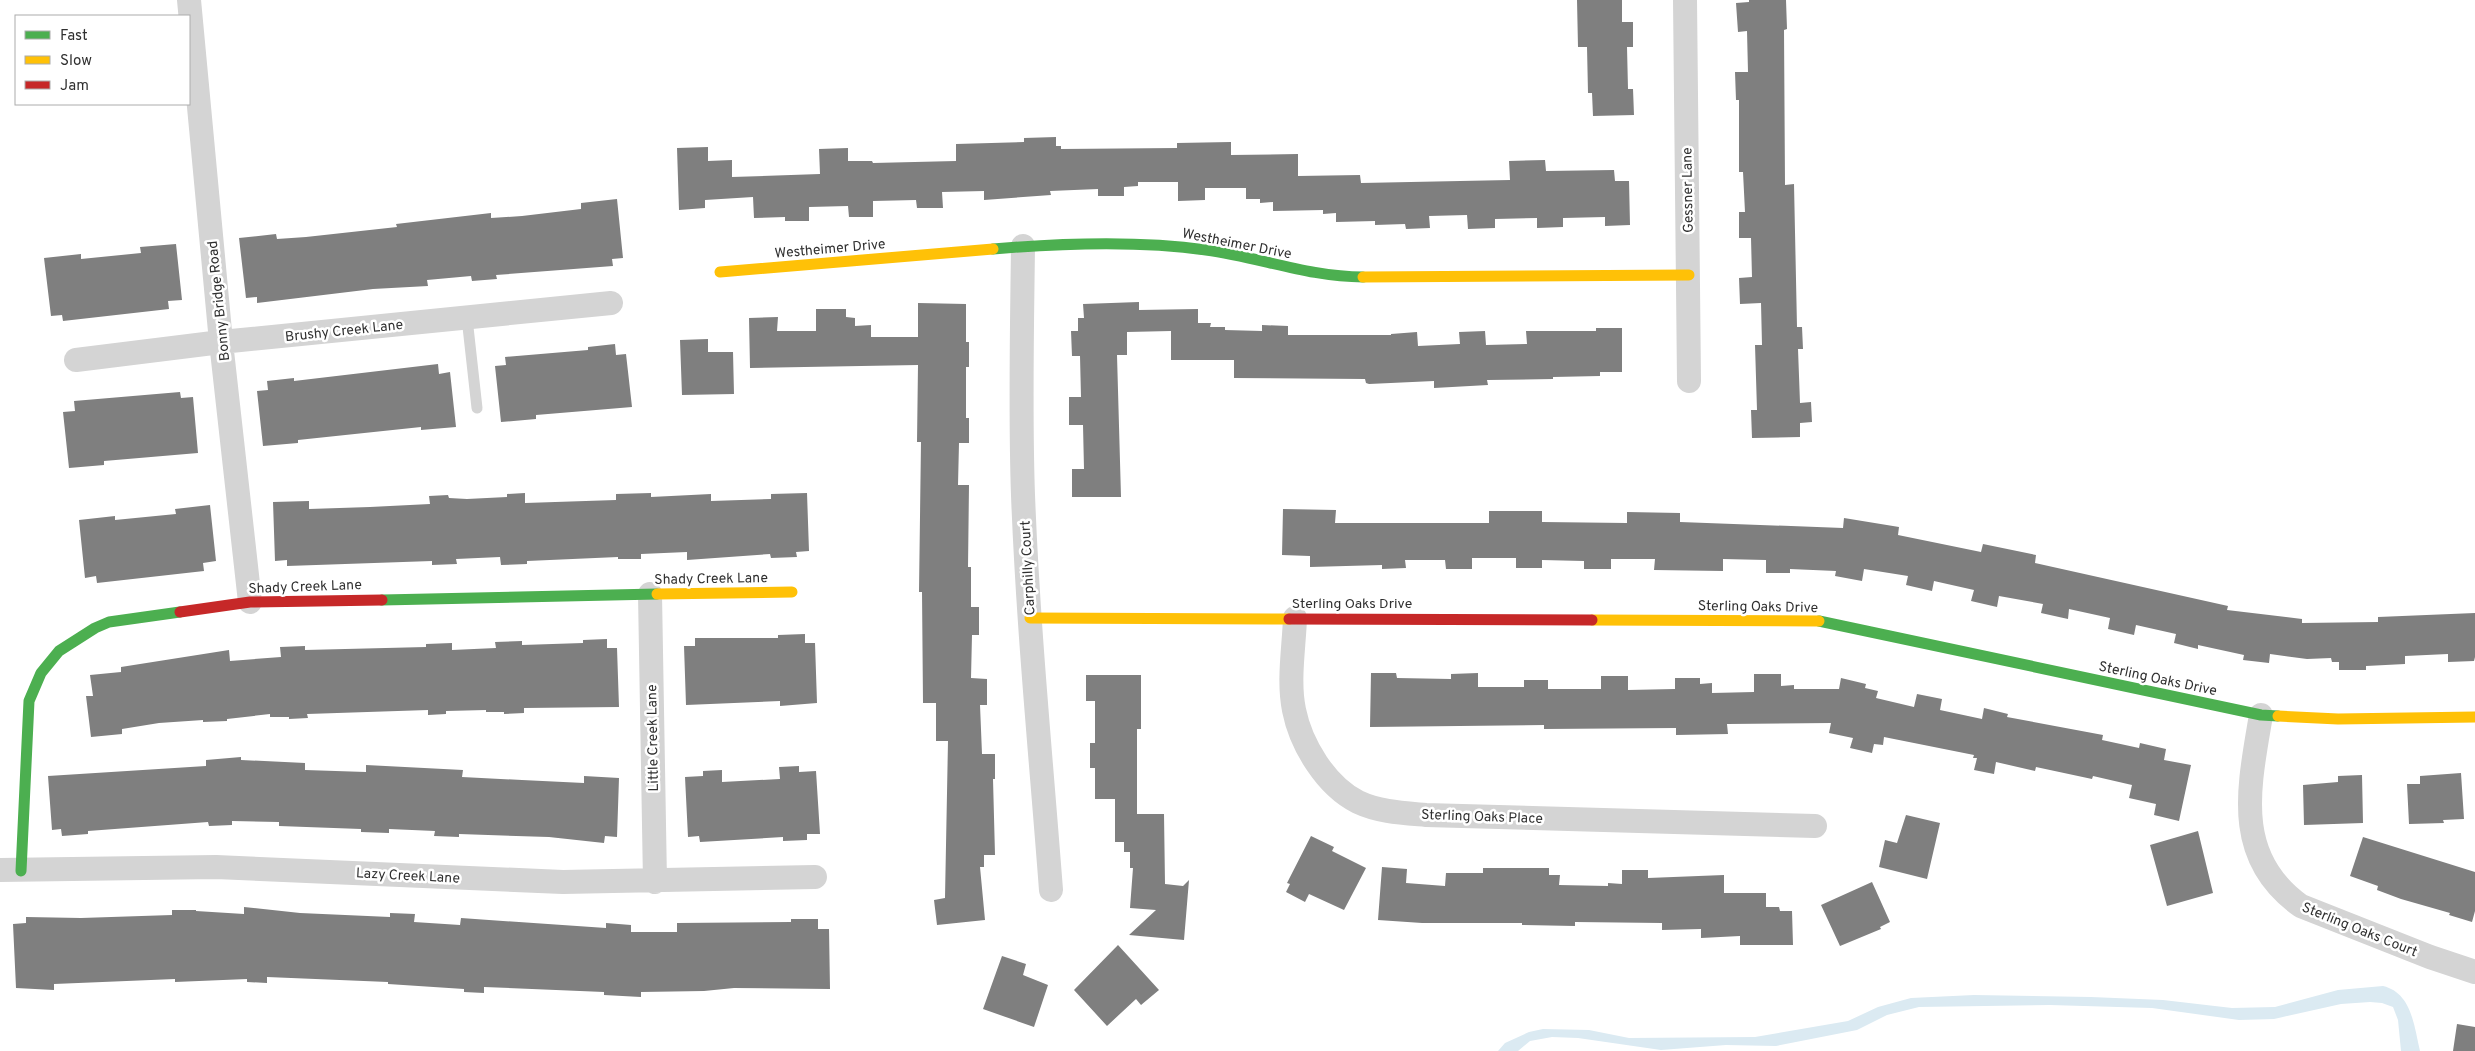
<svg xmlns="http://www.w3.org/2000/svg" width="2475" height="1051" viewBox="0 0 2475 1051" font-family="Overpass,sans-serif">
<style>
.water{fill:#dbeaf2}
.building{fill:#7f7f7f}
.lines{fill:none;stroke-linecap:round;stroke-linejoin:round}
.lane{stroke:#d4d4d4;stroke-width:11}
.street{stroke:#d4d4d4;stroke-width:24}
.fast{stroke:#4caf50;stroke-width:11}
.slow{stroke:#ffc107;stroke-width:11}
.jam{stroke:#c62828;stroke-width:11}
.labels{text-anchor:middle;stroke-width:5;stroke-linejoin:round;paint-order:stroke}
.street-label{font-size:14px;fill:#303030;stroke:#fff}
</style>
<rect width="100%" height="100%" fill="#fff"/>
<path class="water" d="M 2383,986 C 2412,993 2414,1026 2420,1051 L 2401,1051 L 2398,1020 L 2393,1007 L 2382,1003 L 2370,1002 L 2341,1004 L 2274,1019 L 2239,1020 L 2152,1008 L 2050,1005 L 1919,1007 L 1887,1015 L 1857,1030 L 1776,1046 L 1726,1045 L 1661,1050 L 1578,1038 L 1552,1037 L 1530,1041 L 1518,1051 L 1498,1051 L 1505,1043 L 1529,1032 L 1543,1029 L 1589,1030 L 1629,1038 L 1755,1037 L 1848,1021 L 1878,1007 L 1911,998 L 1974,995 L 2091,997 L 2163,1000 L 2232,1008 L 2275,1007 L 2338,990 Z"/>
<path class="building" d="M 1577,0 L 1622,0 L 1622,22 L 1633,22 L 1633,47 L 1627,47 L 1628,89 L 1633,89 L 1634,115 L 1593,116 L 1592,93 L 1588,93 L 1587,47 L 1578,47 Z
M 1749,0 L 1786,0 L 1787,29 L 1784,30 L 1785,185 L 1794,184 L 1797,327 L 1802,327 L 1803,349 L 1798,349 L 1800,403 L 1811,402 L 1812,422 L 1800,423 L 1800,437 L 1752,438 L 1751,410 L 1757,410 L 1755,345 L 1762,345 L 1761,303 L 1740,304 L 1739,278 L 1752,277 L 1751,238 L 1739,238 L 1739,212 L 1745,212 L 1743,172 L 1739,172 L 1739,100 L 1736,100 L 1735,72 L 1748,72 L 1747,31 L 1738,32 L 1736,3 L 1749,2 Z
M 1056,137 L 1056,146 L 1061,146 L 1061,149 L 1177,148 L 1177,143 L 1231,142 L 1231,155 L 1298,154 L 1298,176 L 1360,175 L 1361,183 L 1510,180 L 1509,161 L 1545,160 L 1546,171 L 1614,170 L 1615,181 L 1629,181 L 1630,225 L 1605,226 L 1605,217 L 1563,218 L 1563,227 L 1537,228 L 1537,218 L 1495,219 L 1495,228 L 1468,229 L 1467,215 L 1429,216 L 1430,228 L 1406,229 L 1405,224 L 1375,225 L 1375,221 L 1336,222 L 1336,213 L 1323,214 L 1323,210 L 1273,211 L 1273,202 L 1260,203 L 1260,199 L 1246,199 L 1246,188 L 1205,188 L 1205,200 L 1178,201 L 1178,182 L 1138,182 L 1138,186 L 1124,187 L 1124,196 L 1098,196 L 1098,189 L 1050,191 L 1051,195 L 984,200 L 984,191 L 942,192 L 943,208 L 917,208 L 916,200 L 873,201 L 873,217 L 849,217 L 848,206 L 809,207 L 809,221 L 785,221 L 785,217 L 754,218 L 753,197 L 705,200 L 705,208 L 679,210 L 677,148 L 708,147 L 708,161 L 732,160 L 732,177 L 820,174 L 819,149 L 848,148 L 848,161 L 872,161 L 873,163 L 956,161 L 956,144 L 1024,142 L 1024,138 Z
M 617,199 L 623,258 L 612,259 L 613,266 L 496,275 L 497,279 L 472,281 L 471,276 L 427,280 L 428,286 L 373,289 L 257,303 L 257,297 L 246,298 L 239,238 L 276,234 L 277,239 L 306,237 L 397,227 L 396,224 L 491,213 L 491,218 L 522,216 L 581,209 L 581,203 Z
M 176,244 L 182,300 L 168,301 L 169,309 L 63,321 L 62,315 L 51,316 L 44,258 L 81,254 L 81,259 L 141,253 L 140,247 Z
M 1139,302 L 1139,310 L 1198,309 L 1198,323 L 1211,323 L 1210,327 L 1225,327 L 1225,330 L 1262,331 L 1262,325 L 1288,326 L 1288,335 L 1391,335 L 1391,334 L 1417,332 L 1418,346 L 1460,344 L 1459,332 L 1485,331 L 1486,345 L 1527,344 L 1526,331 L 1596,331 L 1596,328 L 1622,328 L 1622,372 L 1600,372 L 1600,376 L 1553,377 L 1553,379 L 1487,380 L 1488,385 L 1434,388 L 1434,381 L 1369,384 L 1366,383 L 1365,379 L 1234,378 L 1234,360 L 1171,360 L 1171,331 L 1127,332 L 1127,355 L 1117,355 L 1121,497 L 1072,497 L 1072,469 L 1084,469 L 1083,425 L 1069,425 L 1069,397 L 1081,397 L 1080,356 L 1072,356 L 1071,331 L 1078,331 L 1078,318 L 1084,318 L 1083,304 Z
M 918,303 L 966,304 L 966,342 L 969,342 L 969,367 L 966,367 L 966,418 L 969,418 L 969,443 L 959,443 L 958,485 L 969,485 L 968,567 L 971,567 L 971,607 L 979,607 L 979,635 L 972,635 L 971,678 L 987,679 L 987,705 L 980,705 L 982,754 L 995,754 L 995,779 L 993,779 L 995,855 L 984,855 L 984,867 L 980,867 L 985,920 L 937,925 L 934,900 L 945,898 L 948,741 L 936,741 L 936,703 L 923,703 L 922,592 L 919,592 L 921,442 L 917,442 L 918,365 L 750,368 L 749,318 L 778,317 L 777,331 L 816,331 L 816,309 L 846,309 L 846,317 L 855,318 L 855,326 L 871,325 L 871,337 L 918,337 Z
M 708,339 L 708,352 L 733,352 L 734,394 L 682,395 L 680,340 Z
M 615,344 L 616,355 L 626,354 L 632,407 L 536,415 L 536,419 L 501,422 L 495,366 L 506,365 L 505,357 L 588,350 L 588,347 Z
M 438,364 L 439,374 L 450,372 L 456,427 L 421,430 L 421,427 L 298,440 L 298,443 L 263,446 L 257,391 L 268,390 L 267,381 L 294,378 L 294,381 Z
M 180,392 L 181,398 L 193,397 L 198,453 L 104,461 L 104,465 L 69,468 L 63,412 L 75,411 L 74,401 Z
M 525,493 L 525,503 L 616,500 L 616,494 L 651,493 L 651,497 L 711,494 L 711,501 L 771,499 L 771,494 L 807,493 L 809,551 L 796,552 L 797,557 L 771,558 L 770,554 L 687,560 L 687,552 L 641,554 L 641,559 L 618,559 L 618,557 L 527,561 L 527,564 L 501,565 L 500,557 L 456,559 L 457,564 L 432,565 L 432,561 L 287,566 L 287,560 L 275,561 L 273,502 L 309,501 L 309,509 L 370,507 L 430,504 L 429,496 L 448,495 L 449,498 L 467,499 L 507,497 L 507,494 Z
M 210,505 L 216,561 L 203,563 L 204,571 L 97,583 L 96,576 L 85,578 L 79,520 L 115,516 L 115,520 L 176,514 L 175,509 Z
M 1283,509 L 1336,510 L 1335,523 L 1489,523 L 1489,511 L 1542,511 L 1542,522 L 1627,523 L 1627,512 L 1680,513 L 1680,522 L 1843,528 L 1844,518 L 1899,527 L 1898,535 L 1981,552 L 1983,544 L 2036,555 L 2035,563 L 2228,606 L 2227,610 L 2302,619 L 2302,623 L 2378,622 L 2378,617 L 2475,613 L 2475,657 L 2474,661 L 2448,662 L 2448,654 L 2405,656 L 2405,664 L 2366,666 L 2366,670 L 2339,670 L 2339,662 L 2332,662 L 2331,658 L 2307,659 L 2270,654 L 2269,663 L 2243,660 L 2244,655 L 2198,645 L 2198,649 L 2174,643 L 2176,634 L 2136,625 L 2134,635 L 2108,629 L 2110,618 L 2069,609 L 2068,619 L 2041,613 L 2043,604 L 1999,596 L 1997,607 L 1971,601 L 1974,590 L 1934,581 L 1932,591 L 1906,585 L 1908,576 L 1864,569 L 1862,581 L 1835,576 L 1836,571 L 1790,569 L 1790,573 L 1766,573 L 1766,560 L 1723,559 L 1723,571 L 1654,570 L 1655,559 L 1611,559 L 1611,569 L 1584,569 L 1584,561 L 1542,560 L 1542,568 L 1516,568 L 1516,558 L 1472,558 L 1472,569 L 1446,569 L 1445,560 L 1405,560 L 1406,568 L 1382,569 L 1382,565 L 1310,567 L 1310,556 L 1282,555 Z
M 805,634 L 805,643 L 815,643 L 817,703 L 780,706 L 780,701 L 686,705 L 684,646 L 695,646 L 695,638 L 778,638 L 778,635 Z
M 607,639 L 607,648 L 617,648 L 619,707 L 524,708 L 524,713 L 504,714 L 504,712 L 486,712 L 486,710 L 446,711 L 446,714 L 428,715 L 428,710 L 307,714 L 308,718 L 289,719 L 289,717 L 270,717 L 270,714 L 227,719 L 227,721 L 203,722 L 203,720 L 159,723 L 122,729 L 122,734 L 91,737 L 86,696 L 93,696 L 90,675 L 121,672 L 121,667 L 229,650 L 230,661 L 281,657 L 280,647 L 305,646 L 305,650 L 426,647 L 426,644 L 452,643 L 452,650 L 496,648 L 495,642 L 522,641 L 522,645 L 583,643 L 583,640 Z
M 1371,673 L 1396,673 L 1397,678 L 1451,679 L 1451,674 L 1478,673 L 1478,687 L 1524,687 L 1524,680 L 1548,680 L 1548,689 L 1601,689 L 1601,676 L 1628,676 L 1628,690 L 1675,689 L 1675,678 L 1700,678 L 1700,684 L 1712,683 L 1712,693 L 1754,692 L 1754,674 L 1781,674 L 1781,686 L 1794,685 L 1794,689 L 1839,689 L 1841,678 L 1866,684 L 1865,688 L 1878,691 L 1876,698 L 1914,707 L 1917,694 L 1942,699 L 1940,710 L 1982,719 L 1984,708 L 2008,714 L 2007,717 L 2103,735 L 2102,740 L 2139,748 L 2140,743 L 2166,749 L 2164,760 L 2191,765 L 2179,821 L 2154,815 L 2156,804 L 2129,798 L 2132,785 L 2093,776 L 2092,779 L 2036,767 L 2035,771 L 1996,762 L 1994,774 L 1974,770 L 1977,758 L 1973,758 L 1974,755 L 1884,737 L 1883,745 L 1874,744 L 1872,753 L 1850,748 L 1853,738 L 1829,733 L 1831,723 L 1727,724 L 1728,734 L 1676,735 L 1676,728 L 1544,729 L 1544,725 L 1370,727 Z
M 1086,675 L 1141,675 L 1141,729 L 1137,729 L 1137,814 L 1164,814 L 1165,884 L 1183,886 L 1189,880 L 1184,940 L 1129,935 L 1156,910 L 1130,908 L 1133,868 L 1130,868 L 1130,852 L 1124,852 L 1124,842 L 1115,842 L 1115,799 L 1095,799 L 1095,768 L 1090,768 L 1090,743 L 1095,743 L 1095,701 L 1086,701 Z
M 241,757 L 241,760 L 305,763 L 305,770 L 366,772 L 366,765 L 463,770 L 462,777 L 522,780 L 584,783 L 584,776 L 619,778 L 617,837 L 605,836 L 604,843 L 549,837 L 459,834 L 459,837 L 434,836 L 435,831 L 389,829 L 389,833 L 361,832 L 361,829 L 279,826 L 279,822 L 232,821 L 232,825 L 209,826 L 208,822 L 88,831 L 88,834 L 62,836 L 61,829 L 52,830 L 48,776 L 206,766 L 206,760 Z
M 799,766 L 799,772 L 816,771 L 820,834 L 807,834 L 807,840 L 783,841 L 783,837 L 700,842 L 699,836 L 688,837 L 685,777 L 703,776 L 703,771 L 722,770 L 722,782 L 780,779 L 779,767 Z
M 2461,773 L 2464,819 L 2443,820 L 2444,823 L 2409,824 L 2407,784 L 2420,784 L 2420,776 Z
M 2362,775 L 2363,823 L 2304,825 L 2303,785 L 2338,782 L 2338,776 Z
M 1906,815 L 1940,823 L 1927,879 L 1879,867 L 1885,840 L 1897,843 Z
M 2198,831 L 2213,893 L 2167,906 L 2150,845 Z
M 1311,836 L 1334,847 L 1332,851 L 1366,868 L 1344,910 L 1309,894 L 1305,902 L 1286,892 L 1290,884 L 1287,883 Z
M 2363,837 L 2475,872 L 2475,911 L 2472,922 L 2449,915 L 2450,913 L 2401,899 L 2377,890 L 2378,886 L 2350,876 Z
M 1382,867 L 1407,869 L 1406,883 L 1445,886 L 1446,873 L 1483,873 L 1483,868 L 1549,868 L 1549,875 L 1560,875 L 1559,885 L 1608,886 L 1608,883 L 1622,884 L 1622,870 L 1648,870 L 1648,878 L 1724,875 L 1724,893 L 1766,893 L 1766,907 L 1779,907 L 1780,911 L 1792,911 L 1793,945 L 1740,945 L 1740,936 L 1701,938 L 1701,929 L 1662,930 L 1662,923 L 1575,922 L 1575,926 L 1522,925 L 1522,923 L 1422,923 L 1378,920 Z
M 1872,882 L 1890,922 L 1880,927 L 1881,929 L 1840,946 L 1821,905 Z
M 244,907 L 300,913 L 390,917 L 390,913 L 415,914 L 414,922 L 460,925 L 461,918 L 606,928 L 606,923 L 631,925 L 631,932 L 677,932 L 677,923 L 791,922 L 791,919 L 818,919 L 818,929 L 829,929 L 830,989 L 734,988 L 704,991 L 641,992 L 641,997 L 604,995 L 604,992 L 484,987 L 484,993 L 464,992 L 464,989 L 388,984 L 388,982 L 267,977 L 267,983 L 247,982 L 247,979 L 175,982 L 175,979 L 54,984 L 54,990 L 16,988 L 13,924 L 26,923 L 26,917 L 81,918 L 172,915 L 172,910 L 196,910 L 196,911 L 244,914 Z
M 1118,945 L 1159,990 L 1141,1005 L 1136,999 L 1107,1026 L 1074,990 Z
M 1002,956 L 1026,964 L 1023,975 L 1048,985 L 1034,1027 L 983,1009 Z
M 2457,1024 L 2475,1027 L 2475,1051 L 2453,1051 Z"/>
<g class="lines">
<path class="lane" d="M 467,318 L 477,408"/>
<path class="street" d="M 189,0 L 221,342 L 250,602
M 1685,0 L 1689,381
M 1023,246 C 1022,329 1020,412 1023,495 C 1028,627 1041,758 1051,890
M 76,360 L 221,342 L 611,303
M 650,594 L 655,882
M 1295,618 C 1294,647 1288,681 1294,710 C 1301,745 1326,786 1358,802 C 1379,812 1403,813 1426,815 L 1815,826
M 2261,715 C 2249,787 2232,857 2301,906 L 2430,957 L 2475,972
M 0,870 L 216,867 L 563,882 L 815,877"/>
<path class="fast" d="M 993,249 C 1063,243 1137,240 1206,250 C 1259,257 1309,277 1363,277
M 382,600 L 657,594
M 1819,621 L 2261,715 L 2278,716
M 21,871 L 29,701 L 41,673 L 59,651 L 95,628 L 109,622 L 180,612"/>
<path class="slow" d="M 720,272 L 993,249
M 1363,277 L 1689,275
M 657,594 L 792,592
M 1030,618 L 1289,619
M 1592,620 L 1819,621
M 2278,716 L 2338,719 L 2475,717"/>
<path class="jam" d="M 180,612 L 250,602 L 382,600
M 1289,619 L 1592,620"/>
</g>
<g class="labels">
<g class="street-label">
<text transform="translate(1687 190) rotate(-91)" y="5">Gessner Lane</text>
<text transform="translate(1237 243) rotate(11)" y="5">Westheimer Drive</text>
<text transform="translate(830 248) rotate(-5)" y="5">Westheimer Drive</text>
<text transform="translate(218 301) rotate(-96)" y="5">Bonny Bridge Road</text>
<text transform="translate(344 330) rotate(-6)" y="5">Brushy Creek Lane</text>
<text transform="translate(1027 568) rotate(-93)" y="5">Carphilly Court</text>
<text transform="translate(711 578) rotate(-1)" y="5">Shady Creek Lane</text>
<text transform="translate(305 586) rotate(-2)" y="5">Shady Creek Lane</text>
<text x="1352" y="608">Sterling Oaks Drive</text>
<text transform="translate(1758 606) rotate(1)" y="5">Sterling Oaks Drive</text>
<text transform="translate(2158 678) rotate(12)" y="5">Sterling Oaks Drive</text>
<text transform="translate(652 738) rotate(-91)" y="5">Little Creek Lane</text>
<text transform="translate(1482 816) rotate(2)" y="5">Sterling Oaks Place</text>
<text transform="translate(408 875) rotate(3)" y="5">Lazy Creek Lane</text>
<text transform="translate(2360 929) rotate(22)" y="5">Sterling Oaks Court</text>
</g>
</g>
<rect x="15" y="15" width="175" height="90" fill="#ffffff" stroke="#acacac"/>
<rect x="25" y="31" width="25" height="8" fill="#4caf50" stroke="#acacac"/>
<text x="60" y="40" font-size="15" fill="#303030">Fast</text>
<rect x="25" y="56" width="25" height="8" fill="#ffc107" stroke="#acacac"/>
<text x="60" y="65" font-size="15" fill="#303030">Slow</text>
<rect x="25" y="81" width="25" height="8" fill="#c62828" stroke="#acacac"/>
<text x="60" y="90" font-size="15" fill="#303030">Jam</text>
</svg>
